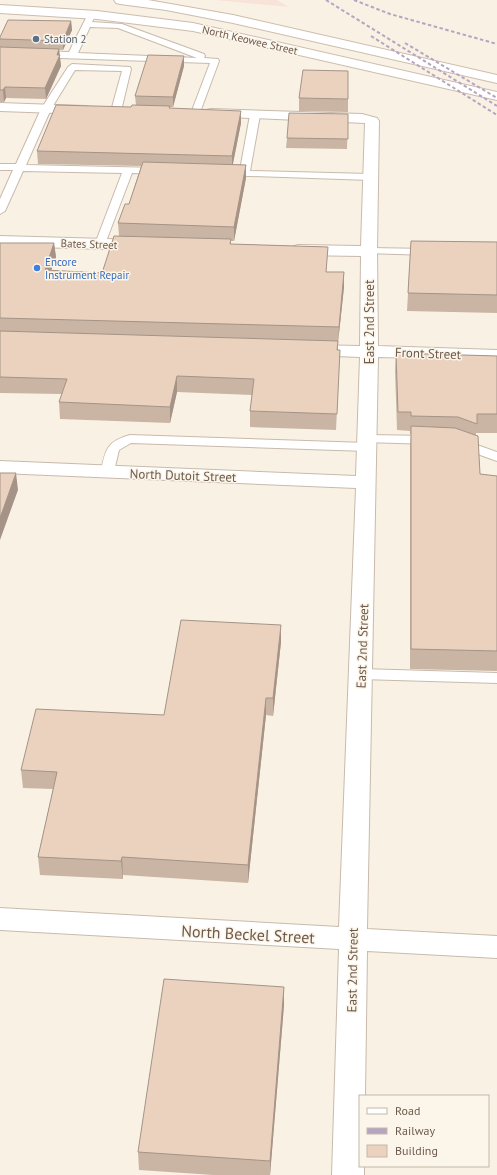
<svg xmlns="http://www.w3.org/2000/svg" width="497" height="1175" viewBox="0 0 497 1175" font-family="'PT Sans',sans-serif">
<style>
.commercial{fill:#f8e3d9}
.lines{fill:none;stroke-linecap:round;stroke-linejoin:round}
.service-casing{stroke:#c8baac;stroke-width:2}
.minor-casing{stroke:#c8baac;stroke-width:2}
.secondary-casing{stroke:#cdbcad;stroke-width:2}
.service{fill:#fff;fill-rule:evenodd}
.minor{fill:#fff;fill-rule:evenodd}
.secondary{fill:#fff;fill-rule:evenodd}
.rail{stroke:#b5a5c1;stroke-width:2;stroke-dasharray:3.5 2.5;stroke-linecap:butt}
.wall{fill:#cab5a4}
.shaded-wall{fill:#a49386}
.building{fill:#ebd2bf;stroke:#a49386}
.service-dot{fill:#5c6f8a;stroke:#fcf6ea;stroke-width:1.5}
.shop-dot{fill:#3f7fe0;stroke:#fcf6ea;stroke-width:1.5}
.labels{text-anchor:middle;stroke-width:3;stroke-linejoin:round;paint-order:stroke}
.far-service-label{font-size:11px;fill:#4e5e75;stroke:#fcf6ea;text-anchor:start}
.far-street-label{font-size:11px;fill:#6e5a4d;stroke:#fcf6ea}
.far-shop-label{font-size:11px;fill:#366cbe;stroke:#fcf6ea;text-anchor:start}
.street-label{font-size:13px;fill:#6e5a4d;stroke:#fcf6ea}
.near-street-label{font-size:16px;fill:#6e5a4d;stroke:#fcf6ea}
</style>
<rect width="100%" height="100%" fill="#f9f2e4"/>
<path class="commercial" d="M 215,0 L 277,0 L 289,7 Z"/>
<g class="lines">
<defs>
<path id="service" d="M 88,14 L 94,14 L 95,16 L 92,22 L 122,24 L 204,54 L 205,56 L 204,58 L 218,59 L 219,61 L 199,115 L 196,116 L 191,113 L 210,63 L 0,56 L 0,50 L 69,52 ZM 90,27 L 118,28 L 197,58 L 78,53 Z
M 72,64 L 130,67 L 131,69 L 121,111 L 116,114 L 111,111 L 122,71 L 75,70 L 51,109 L 26,165 L 160,168 L 165,171 L 160,174 L 132,173 L 105,244 L 100,247 L 95,244 L 122,173 L 23,171 L 5,211 L 0,214 L 0,199 L 13,170 L 0,170 L 0,164 L 16,164 L 41,109 L 68,67 Z
M 255,112 L 260,115 L 250,171 L 370,174 L 375,177 L 370,180 L 222,175 L 221,173 L 222,171 L 240,170 L 250,115 Z
M 369,248 L 430,249 L 436,252 L 430,255 L 365,253 L 363,251 L 365,249 Z
M 130,435 L 367,443 L 372,444 L 374,447 L 372,450 L 367,451 L 131,443 L 119,450 L 113,475 L 103,475 L 101,472 C 105,450 107,441 130,435 Z
M 368,435 L 431,436 L 436,437 L 438,440 L 436,443 L 431,444 L 363,442 L 361,439 L 363,436 Z
M 460,439 L 497,452 L 497,461 L 455,446 L 453,443 L 455,440 Z
M 361,669 L 497,673 L 497,683 L 361,679 L 355,678 L 353,674 L 355,670 Z"/>
<path id="minor" d="M 0,103 L 85,106 L 90,107 L 92,110 L 90,113 L 85,114 L 0,111 Z
M 211,109 L 362,114 L 377,118 L 379,121 L 377,251 L 378,346 L 497,350 L 497,360 L 378,357 L 367,929 L 497,936 L 497,958 L 367,951 L 365,1096 L 360,1096 L 360,1166 L 364,1166 L 364,1175 L 332,1175 L 339,949 L 0,930 L 0,908 L 339,927 L 356,488 L 0,473 L 0,461 L 356,476 L 360,357 L 311,355 L 305,354 L 302,350 L 305,346 L 311,345 L 360,346 L 361,256 L 298,255 L 292,253 L 290,250 L 292,247 L 298,245 L 361,246 L 365,123 L 206,116 L 204,113 L 206,110 Z
M 0,236 L 142,240 L 148,242 L 150,245 L 148,248 L 142,250 L 0,246 Z"/>
<path id="secondary" d="M 114,0 L 148,0 L 233,15 L 497,75 L 497,83 L 233,23 L 166,10 L 120,4 L 116,3 Z
M 0,5 L 97,11 L 193,23 L 497,92 L 497,100 L 193,31 L 97,19 L 0,13 Z"/>
</defs>
<use href="#service" class="service-casing"/>
<use href="#minor" class="minor-casing"/>
<use href="#secondary" class="secondary-casing"/>
<use href="#service" class="service"/>
<use href="#minor" class="minor"/>
<use href="#secondary" class="secondary"/>
<path class="rail" d="M 326,0 L 497,106
M 354,0 L 390,14 L 497,44
M 371,36 L 497,115
M 405,43 L 497,98"/>
</g>
<path class="wall" d="M 71,21 L 72,30 L 63,50 L 59,50 L 61,66 L 46,99 L 6,98 L 4,102 L 0,102 L 0,37 Z
M 184,66 L 173,107 L 170,107 L 170,108 L 241,123 L 233,164 L 246,165 L 246,178 L 234,241 L 231,241 L 231,244 L 328,247 L 326,272 L 344,272 L 344,287 L 338,343 L 338,350 L 340,350 L 336,430 L 250,427 L 250,411 L 252,395 L 177,392 L 170,423 L 60,419 L 59,402 L 62,394 L 0,393 L 0,243 L 54,243 L 56,257 L 51,270 L 102,273 L 119,236 L 118,223 L 129,204 L 141,166 L 38,164 L 37,151 L 136,105 L 135,96 Z
M 299,98 L 348,99 L 348,112 L 299,111 Z
M 348,114 L 347,149 L 286,148 L 287,138 Z
M 411,241 L 497,242 L 497,313 L 407,311 Z
M 396,353 L 497,356 L 497,433 L 476,433 L 476,435 L 480,474 L 497,476 L 497,671 L 410,669 L 410,445 L 411,434 L 410,434 L 410,431 L 397,430 L 395,371 Z
M 281,642 L 273,716 L 266,715 L 248,883 L 123,875 L 123,879 L 40,875 L 38,857 L 53,789 L 23,788 L 21,770 L 164,715 Z
M 284,987 L 284,1005 L 270,1175 L 213,1175 L 139,1170 L 138,1152 Z"/>
<path class="shaded-wall" d="M 71,21 L 72,30 L 63,50 L 63,41 Z
M 59,49 L 61,66 L 46,99 L 45,88 Z
M 184,56 L 184,66 L 173,107 L 173,97 Z
M 5,87 L 6,98 L 4,102 L 3,90 Z
M 241,111 L 241,123 L 232,168 L 232,156 Z
M 246,165 L 246,178 L 234,241 L 234,227 Z
M 54,243 L 56,257 L 46,285 L 45,270 Z
M 344,272 L 344,287 L 338,343 L 339,327 Z
M 177,376 L 177,392 L 170,423 L 170,407 Z
M 16,473 L 18,490 L 0,540 L 0,518 Z
M 281,625 L 281,642 L 273,716 L 273,698 Z
M 266,698 L 266,715 L 248,883 L 248,865 Z
M 122,857 L 123,875 L 123,879 L 121,861 Z
M 284,987 L 284,1005 L 270,1175 L 270,1161 Z"/>
<path class="building" d="M 8,20 L 71,21 L 63,41 L 0,39 L 0,37 Z
M 0,47 L 59,49 L 57,55 L 60,55 L 45,88 L 5,87 L 3,90 L 0,90 Z
M 148,55 L 184,56 L 173,97 L 135,96 Z
M 303,70 L 348,71 L 348,99 L 299,98 Z
M 56,105 L 131,107 L 132,105 L 170,106 L 169,108 L 241,111 L 232,156 L 37,151 Z
M 289,113 L 348,114 L 348,139 L 287,138 Z
M 143,162 L 246,165 L 234,227 L 118,223 L 125,204 L 129,204 Z
M 114,236 L 231,239 L 230,244 L 328,247 L 326,272 L 344,272 L 339,327 L 0,318 L 0,243 L 54,243 L 45,270 L 102,273 Z
M 411,241 L 497,242 L 497,295 L 408,293 Z
M 0,331 L 338,341 L 337,350 L 340,350 L 337,414 L 250,411 L 254,379 L 177,376 L 170,407 L 59,402 L 67,379 L 0,377 Z
M 396,353 L 497,356 L 497,414 L 477,414 L 477,424 L 458,417 L 411,416 L 411,412 L 398,412 Z
M 411,426 L 455,428 L 478,436 L 480,474 L 497,476 L 497,651 L 411,649 Z
M 0,473 L 16,473 L 0,518 Z
M 181,620 L 281,625 L 273,698 L 266,698 L 248,865 L 122,857 L 121,861 L 38,857 L 57,772 L 21,770 L 36,709 L 164,715 Z
M 164,979 L 284,987 L 270,1161 L 138,1152 Z"/>
<circle class="service-dot" cx="36" cy="39" r="4"/>
<circle class="shop-dot" cx="37" cy="268" r="4"/>
<g class="labels">
<g class="far-service-label">
<text x="44" y="43">Station 2</text>
</g>
<g class="far-street-label">
<text transform="translate(250 40) rotate(13)" y="4">North Keowee Street</text>
<text transform="translate(89 244) rotate(2)" y="4">Bates Street</text>
</g>
<g class="far-shop-label">
<text x="45" y="266">Encore<tspan x="45" dy="13">Instrument Repair</tspan></text>
</g>
<g class="street-label">
<text transform="translate(369 322) rotate(-90)" y="5">East 2nd Street</text>
<text transform="translate(428 353) rotate(2)" y="5">Front Street</text>
<text transform="translate(183 475) rotate(2)" y="5">North Dutoit Street</text>
<text transform="translate(362 646) rotate(-88)" y="5">East 2nd Street</text>
<text transform="translate(352 970) rotate(-89)" y="5">East 2nd Street</text>
</g>
<g class="near-street-label">
<text transform="translate(248 934) rotate(3)" y="6">North Beckel Street</text>
</g>
</g>
<rect x="359" y="1095" width="130" height="72" fill="#fcf6ea" stroke="#c3b8ab"/>
<rect x="367" y="1108" width="20" height="6" fill="#ffffff" stroke="#c3b8ab"/>
<text x="395" y="1115" font-size="12" fill="#6e5a4d">Road</text>
<rect x="367" y="1128" width="20" height="6" fill="#b5a5c1" stroke="#c3b8ab"/>
<text x="395" y="1135" font-size="12" fill="#6e5a4d">Railway</text>
<rect x="367" y="1145" width="20" height="12" fill="#ebd2bf" stroke="#c3b8ab"/>
<text x="395" y="1155" font-size="12" fill="#6e5a4d">Building</text>
</svg>
